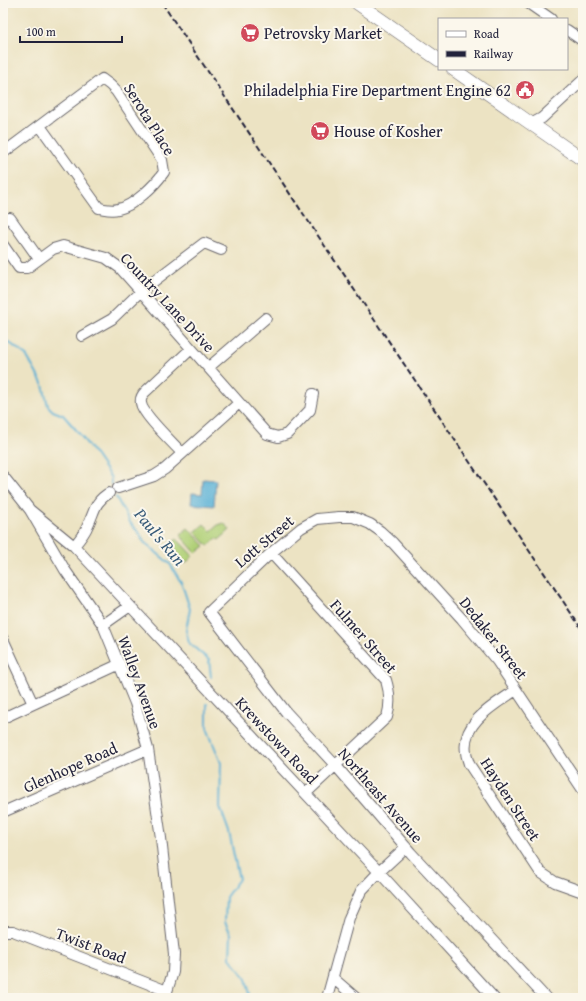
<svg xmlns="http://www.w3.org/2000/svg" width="586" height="1001" viewBox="0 0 586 1001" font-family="'Gentium Book Plus',serif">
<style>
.green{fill:#b0d077;stroke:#697959}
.water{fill:#59b0d5;stroke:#3e6988}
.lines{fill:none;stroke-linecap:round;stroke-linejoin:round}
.stream{stroke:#59b0d5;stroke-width:2}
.minor-casing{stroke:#69666b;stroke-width:12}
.major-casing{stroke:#69666b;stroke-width:14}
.minor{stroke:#fff;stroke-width:10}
.major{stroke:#fff;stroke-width:13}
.rail{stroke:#22223b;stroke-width:2;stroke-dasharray:6 3;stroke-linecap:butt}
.labels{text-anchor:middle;stroke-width:4;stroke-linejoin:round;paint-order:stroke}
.poi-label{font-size:16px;fill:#22223b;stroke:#fbf7ec;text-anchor:start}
.street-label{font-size:16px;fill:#22223b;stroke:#fbf7ec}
.water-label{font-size:17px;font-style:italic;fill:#385b79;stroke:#fbf7ec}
</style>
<rect width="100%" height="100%" fill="#fbf7ec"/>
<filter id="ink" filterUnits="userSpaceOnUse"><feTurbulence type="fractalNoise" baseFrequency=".025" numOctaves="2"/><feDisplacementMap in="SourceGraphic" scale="8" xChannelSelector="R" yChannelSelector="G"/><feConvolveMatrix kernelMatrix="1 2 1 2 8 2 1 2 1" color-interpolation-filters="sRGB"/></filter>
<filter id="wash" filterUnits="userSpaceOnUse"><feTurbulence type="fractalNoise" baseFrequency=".012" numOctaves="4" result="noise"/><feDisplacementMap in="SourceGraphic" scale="16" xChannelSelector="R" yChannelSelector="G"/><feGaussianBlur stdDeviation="0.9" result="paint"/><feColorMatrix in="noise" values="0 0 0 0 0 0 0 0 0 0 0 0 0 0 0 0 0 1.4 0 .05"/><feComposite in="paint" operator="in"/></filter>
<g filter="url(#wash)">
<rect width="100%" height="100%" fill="#ece3c3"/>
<path class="green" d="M 224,523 L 230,530 L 219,540 L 217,538 L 208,546 L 195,532 L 204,524 L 211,531 L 218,525 Z
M 188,528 L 205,546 L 196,553 L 180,535 Z
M 177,539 L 193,556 L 185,564 L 168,546 Z"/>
<path class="water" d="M 203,479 L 216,480 L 214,506 L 191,504 L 192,493 L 202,494 Z"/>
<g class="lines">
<path class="stream" d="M 3,338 L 26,355 L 43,385 L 48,406 L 53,411 L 63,415 L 78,432 L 96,456 L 111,478 L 111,484
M 116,497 L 131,524 L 140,534 L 144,542 L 170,564 L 182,584 L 190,609 L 186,630 L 189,643 L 209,660 L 211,677
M 207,704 L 207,728 L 221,763 L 220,807 L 229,832 L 239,879 L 226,897 L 225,922 L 231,934 L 230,958 L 246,979 L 251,998"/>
</g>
</g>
<g filter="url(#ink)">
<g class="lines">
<defs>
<path id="minor" d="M 528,3 L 551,19
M 567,30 L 583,41
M 531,124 L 542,118 L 583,80
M 3,153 L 102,79 L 110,85 L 116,91 L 162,160 L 164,172 C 155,185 134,206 118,209 C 111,211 106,209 99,208 L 40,126
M 3,219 L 10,218 L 39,259
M 3,245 L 19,268 L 27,268 L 53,249 L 63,246 L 106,258 L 120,268 L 267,434 L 278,437 L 287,434 L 310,410 L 313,394
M 82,336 L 112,319 L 141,291 L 204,243 L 221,250
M 209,367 L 266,318
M 182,453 C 174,444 142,414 141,403 C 140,398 142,395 145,392 L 191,349
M 3,476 L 30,510 L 65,570 L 103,625 L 135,703 L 148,749 L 161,838 L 174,954 L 173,972 L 165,998
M 118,488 L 154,476 L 165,469 L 239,403
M 30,510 L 74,546 L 379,872 L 494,998
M 74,546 C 80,539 85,533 88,525 C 95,511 94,502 109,493
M 271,553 L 386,680 C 390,693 391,704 387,717 L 306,793
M 103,625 L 130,606
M 3,639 L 33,704
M 516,690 C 496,704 461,722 466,752 C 466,756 468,760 469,764 L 540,872 L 555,882 L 583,892
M 3,718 L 120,664
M 3,812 L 148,749
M 3,931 L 13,931 L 167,991
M 333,978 L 356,998
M 327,998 L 349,918 L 361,891 L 379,872 L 406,847
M 546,998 L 411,853 L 336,766 L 286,712 L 209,612 L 271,553 L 301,528 L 317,519 L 339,517 L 353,517 L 370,524 L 380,531 L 393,543 L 462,619 L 497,661 L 583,790"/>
<path id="major" d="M 357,3 L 439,60
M 453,69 L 583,160"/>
</defs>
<use href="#minor" class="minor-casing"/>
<use href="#major" class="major-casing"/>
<use href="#minor" class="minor"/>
<use href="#major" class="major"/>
<path class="rail" d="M 162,3 L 583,631"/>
</g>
</g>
<defs>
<symbol id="supermarket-disc" viewBox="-11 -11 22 22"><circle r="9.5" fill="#d1495b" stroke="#fbf7ec"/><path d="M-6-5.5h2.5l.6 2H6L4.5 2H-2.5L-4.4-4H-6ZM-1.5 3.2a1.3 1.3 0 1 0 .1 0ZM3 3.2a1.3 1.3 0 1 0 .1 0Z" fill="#fff"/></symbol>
<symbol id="civic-disc" viewBox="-11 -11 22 22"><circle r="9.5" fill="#d1495b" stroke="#fbf7ec"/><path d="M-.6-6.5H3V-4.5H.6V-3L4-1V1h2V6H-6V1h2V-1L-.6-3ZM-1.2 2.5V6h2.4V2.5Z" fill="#fff"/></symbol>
</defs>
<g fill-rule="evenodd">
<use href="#supermarket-disc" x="239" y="22" width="22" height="22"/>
<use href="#civic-disc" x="514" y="79" width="22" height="22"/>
<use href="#supermarket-disc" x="309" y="120" width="22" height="22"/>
</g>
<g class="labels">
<g class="poi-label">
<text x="264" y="39">Petrovsky Market</text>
<text x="511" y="96" text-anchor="end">Philadelphia Fire Department Engine 62</text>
<text x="334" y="137">House of Kosher</text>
</g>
<g class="street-label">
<text transform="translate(150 119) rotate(58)" y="6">Serota Place</text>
<text transform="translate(168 302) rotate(47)" y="6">Country Lane Drive</text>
<text transform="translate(264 541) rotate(-40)" y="6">Lott Street</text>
<text transform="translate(364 636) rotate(49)" y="6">Fulmer Street</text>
<text transform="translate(494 638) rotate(52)" y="6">Dedaker Street</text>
<text transform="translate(140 682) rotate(70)" y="6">Walley Avenue</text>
<text transform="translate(277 740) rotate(47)" y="6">Krewstown Road</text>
<text transform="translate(70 767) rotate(-24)" y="6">Glenhope Road</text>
<text transform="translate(381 795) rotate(49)" y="6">Northeast Avenue</text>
<text transform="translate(511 799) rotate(57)" y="6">Hayden Street</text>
<text transform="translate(91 945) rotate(21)" y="6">Twist Road</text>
</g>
<g class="water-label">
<text transform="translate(160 537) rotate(50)" y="6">Paul's Run</text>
</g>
</g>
<rect width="586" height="1001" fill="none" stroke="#fbf7ec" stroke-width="16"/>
<rect x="438" y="18" width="130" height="52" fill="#fbf7ec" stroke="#a4a2a5"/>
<rect x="446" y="31" width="20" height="6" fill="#ffffff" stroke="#a4a2a5"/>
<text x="474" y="38" font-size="12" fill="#22223b">Road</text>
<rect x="446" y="51" width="20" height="6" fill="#22223b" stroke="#a4a2a5"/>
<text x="474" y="58" font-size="12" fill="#22223b">Railway</text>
<path d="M20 36v6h102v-6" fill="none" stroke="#22223b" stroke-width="2"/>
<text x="26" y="36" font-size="12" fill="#22223b" stroke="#fbf7ec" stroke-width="3" paint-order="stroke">100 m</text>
</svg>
